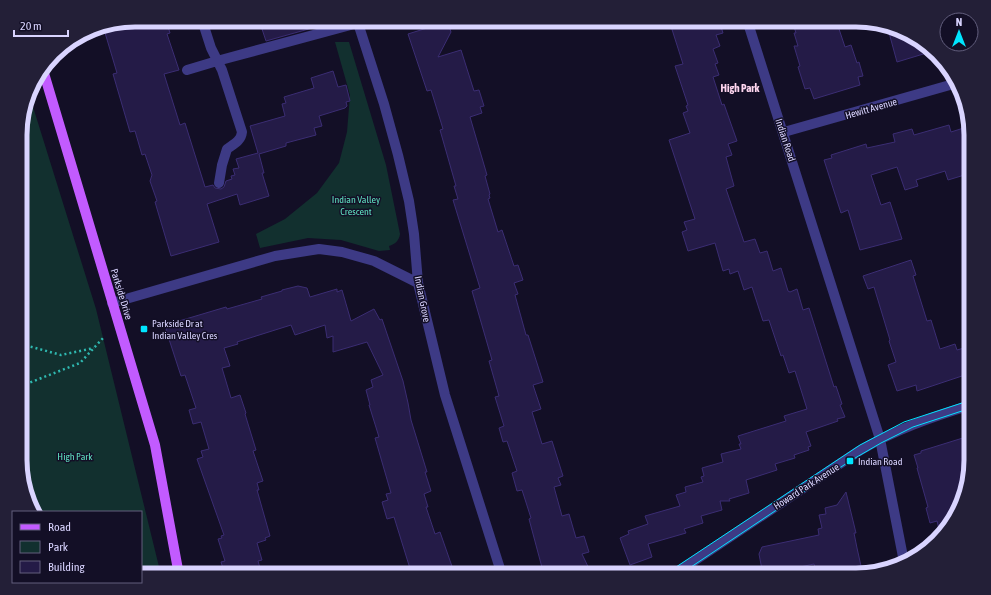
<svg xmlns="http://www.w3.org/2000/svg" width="991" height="595" viewBox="0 0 991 595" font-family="'Asap Condensed',sans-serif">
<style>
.green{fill:#12302f}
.building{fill:#241b47;stroke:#3b2d73}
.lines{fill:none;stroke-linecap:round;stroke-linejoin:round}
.path{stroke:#2fb8b0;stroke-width:2.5;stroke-dasharray:2 3;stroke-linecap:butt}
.minor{stroke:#3d3a85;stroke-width:10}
.major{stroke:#c25bff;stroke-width:10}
.tram{stroke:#00e5ff;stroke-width:1}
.poi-dot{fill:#00e5ff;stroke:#130f26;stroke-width:1.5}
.labels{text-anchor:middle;stroke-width:3;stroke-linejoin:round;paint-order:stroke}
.street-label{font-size:10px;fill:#d9d4ff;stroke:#130f26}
.park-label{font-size:10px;fill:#5fe0c0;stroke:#130f26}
.poi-label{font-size:10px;fill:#d9d4ff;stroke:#130f26;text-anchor:start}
.neighbourhood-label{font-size:11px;font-weight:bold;fill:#ffd6f0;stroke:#130f26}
.rim{fill:none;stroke:#d9d4ff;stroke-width:5}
</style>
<rect width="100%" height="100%" fill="#130f26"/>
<path class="green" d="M 335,42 L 349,42 L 386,165 L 400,234 C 399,241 395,244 389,246 L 390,250 L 379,251 L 341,240 L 308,238 L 260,248 L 256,234 L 285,219 L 317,193 L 339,163 L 347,132 L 350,95 Z
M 29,94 L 96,309 L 161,575 L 141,575 L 141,512 L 35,512 L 21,475 L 21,120 Z"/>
<path class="building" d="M 135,20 L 166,20 L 170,33 L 167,34 L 179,70 L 164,74 L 180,125 L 185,123 L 205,187 L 213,185 L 215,188 L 221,189 L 224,187 L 226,181 L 232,179 L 231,176 L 235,175 L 233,169 L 239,168 L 236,159 L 258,153 L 250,126 L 285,116 L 282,104 L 286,103 L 284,97 L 314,88 L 311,78 L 333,71 L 338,87 L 346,85 L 350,101 L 346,102 L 347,106 L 345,108 L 319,116 L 322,126 L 314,128 L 316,135 L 286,143 L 286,146 L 259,154 L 264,173 L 262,173 L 269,196 L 240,205 L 237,194 L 207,204 L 219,242 L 171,256 L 155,202 L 157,201 L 150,181 L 152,175 L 145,154 L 142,155 L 135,131 L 130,132 L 113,74 L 117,73 L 103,26 Z
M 259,20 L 330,20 L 330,23 L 266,41 Z
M 669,20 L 719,20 L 723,33 L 716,35 L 720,46 L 713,49 L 718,63 L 715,64 L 719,75 L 713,77 L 722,105 L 724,104 L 737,141 L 728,144 L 732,155 L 726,157 L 734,186 L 726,189 L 744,242 L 755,239 L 760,253 L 767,251 L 773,271 L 781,268 L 788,291 L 790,292 L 797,289 L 803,310 L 809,308 L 834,387 L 836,386 L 842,404 L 840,405 L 845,417 L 837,419 L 838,421 L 806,432 L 811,446 L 808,447 L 809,450 L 794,455 L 795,458 L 775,464 L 777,470 L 746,480 L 749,493 L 729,499 L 730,501 L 720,501 L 722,510 L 701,516 L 703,523 L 684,529 L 686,533 L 648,544 L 652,557 L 630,565 L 620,538 L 629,534 L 628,531 L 648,524 L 645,516 L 680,506 L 676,495 L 686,492 L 685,487 L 703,482 L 701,477 L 704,476 L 702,468 L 723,462 L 721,454 L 741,449 L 739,444 L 741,444 L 738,436 L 786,421 L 784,416 L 807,409 L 795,371 L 789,373 L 783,355 L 781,356 L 769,320 L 763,321 L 752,287 L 744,290 L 738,271 L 730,274 L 729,269 L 723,271 L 715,243 L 688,251 L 682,232 L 687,230 L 684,222 L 695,219 L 669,140 L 690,133 L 683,113 L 688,111 L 686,106 L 688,105 L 675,66 L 683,64 Z
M 792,20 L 836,20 L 845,47 L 851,45 L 857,63 L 859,62 L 863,76 L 858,77 L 860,85 L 814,99 L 810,88 L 805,89 L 798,67 L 800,66 L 794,46 L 798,46 L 794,33 L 796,33 Z
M 443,23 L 449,26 L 451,32 L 438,57 L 461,50 L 474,91 L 479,90 L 484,106 L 480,107 L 482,113 L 470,117 L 487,175 L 485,176 L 490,194 L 489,195 L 490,198 L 488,199 L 498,232 L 502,230 L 514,266 L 518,265 L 523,280 L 514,283 L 518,294 L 515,295 L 526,335 L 528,335 L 543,382 L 533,385 L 541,409 L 532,412 L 542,444 L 552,441 L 563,476 L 558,478 L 561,485 L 554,487 L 562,516 L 569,514 L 576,538 L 584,536 L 589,552 L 582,554 L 592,575 L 544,575 L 529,519 L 531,518 L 522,490 L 517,491 L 512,473 L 517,471 L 507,441 L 503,442 L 499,428 L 504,426 L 495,397 L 499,396 L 489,361 L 492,360 L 472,291 L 480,288 L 453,200 L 458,199 L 454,186 L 456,186 L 440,130 L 443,129 L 431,90 L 427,91 L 408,34 Z
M 888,29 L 914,36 L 930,52 L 897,62 Z
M 949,125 L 951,132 L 970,126 L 971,173 L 948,180 L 945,171 L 916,180 L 918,186 L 905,190 L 897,167 L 871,175 L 881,205 L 890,202 L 902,239 L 860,250 L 848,210 L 841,213 L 824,160 L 832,158 L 831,155 L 866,144 L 867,148 L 895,142 L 893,134 L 912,129 L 914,135 Z
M 911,260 L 916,275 L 913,276 L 927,321 L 931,320 L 940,349 L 955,344 L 957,350 L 971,346 L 971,373 L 917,391 L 916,385 L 897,391 L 888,365 L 896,362 L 889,341 L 890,340 L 874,287 L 868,289 L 863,276 Z
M 298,286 L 307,288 L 310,297 L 337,289 L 337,292 L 342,290 L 351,321 L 374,309 L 380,320 L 382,319 L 403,381 L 408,403 L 411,420 L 427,472 L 425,472 L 431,491 L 424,494 L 428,507 L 426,507 L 435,534 L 440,532 L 455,575 L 412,575 L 394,517 L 387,519 L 382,502 L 388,500 L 386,494 L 391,493 L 375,438 L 379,437 L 369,405 L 370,405 L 366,390 L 373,387 L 371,380 L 383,375 L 367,342 L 333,352 L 333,336 L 327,338 L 325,325 L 295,335 L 291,325 L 237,342 L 238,344 L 224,348 L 230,366 L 222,368 L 231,398 L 240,395 L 246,413 L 245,414 L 256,450 L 253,451 L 263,481 L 257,483 L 259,490 L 257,490 L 270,536 L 265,538 L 266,540 L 257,543 L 262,560 L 258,561 L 261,572 L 251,575 L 225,575 L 221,562 L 225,561 L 218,539 L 222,538 L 221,536 L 224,535 L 197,459 L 203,457 L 201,451 L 209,449 L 201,422 L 193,424 L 189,410 L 196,408 L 185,375 L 181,376 L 166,330 L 169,324 L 226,307 L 227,309 L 262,299 L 261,297 L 282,291 L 282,290 Z
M 966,437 L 971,452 L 971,460 L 964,462 L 968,478 L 955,518 L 940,533 L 937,521 L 930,523 L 926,508 L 928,507 L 917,468 L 918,468 L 914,455 L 921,453 L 921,451 Z
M 846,492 L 856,533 L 854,533 L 857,548 L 863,575 L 817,575 L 814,564 L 763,575 L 759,554 L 762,547 L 819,535 L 818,529 L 822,528 L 819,515 L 826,514 L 825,508 L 837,505 Z"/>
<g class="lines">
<path class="path" d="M 21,344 L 61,355 L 94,348
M 21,386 L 80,363 L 104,337"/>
<path class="minor" d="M 202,20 L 211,48 L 222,70 L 242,132 C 241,141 234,144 227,149 L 222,165 L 219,183
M 357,20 L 384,104 L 398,155 L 409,201 L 414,234 L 418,283 L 445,395 L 502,575
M 747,20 L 880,439 L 904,562
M 187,70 L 217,61 L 358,23
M 784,132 L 957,83
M 112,303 L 275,256 L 319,249 L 342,252 L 374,261 L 418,283
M 673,575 L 859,451 C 894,430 932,417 971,405"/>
<path class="major" d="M 43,70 L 155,445 L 179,575"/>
<path class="tram" d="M 664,575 L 860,445 L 904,422 L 971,400
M 679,575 L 850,461 L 881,443 L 913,427 L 971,408"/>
</g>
<g class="poi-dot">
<rect x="140" y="325" width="8" height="8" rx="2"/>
<rect x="846" y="457" width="8" height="8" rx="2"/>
</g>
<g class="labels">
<g class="street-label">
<text transform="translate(871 108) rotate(-16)" y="4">Hewitt Avenue</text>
<text transform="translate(786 140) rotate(72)" y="4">Indian Road</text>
<text transform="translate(122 294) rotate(73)" y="4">Parkside Drive</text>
<text transform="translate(423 299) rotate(79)" y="4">Indian Grove</text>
<text transform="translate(806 486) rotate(-33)" y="4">Howard Park Avenue</text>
</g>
<g class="park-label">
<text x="356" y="203">Indian Valley<tspan x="356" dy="12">Crescent</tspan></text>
<text x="75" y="460">High Park</text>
</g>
<g class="poi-label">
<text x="152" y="327">Parkside Dr at<tspan x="152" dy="12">Indian Valley Cres</tspan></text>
<text x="858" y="465">Indian Road</text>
</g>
<g class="neighbourhood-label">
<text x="740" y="92">High Park</text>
</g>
</g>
<path d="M0 0H991V595H0ZM135 27H856A108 108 0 0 1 964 135V460A108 108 0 0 1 856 568H135A108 108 0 0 1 27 460V135A108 108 0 0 1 135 27Z" fill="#231f37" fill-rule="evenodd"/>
<path class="rim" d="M135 27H856A108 108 0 0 1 964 135V460A108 108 0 0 1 856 568H135A108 108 0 0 1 27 460V135A108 108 0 0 1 135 27Z"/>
<rect x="12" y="511" width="130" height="72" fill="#130f26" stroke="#625e7d"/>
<rect x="20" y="524" width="20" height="6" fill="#c25bff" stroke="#625e7d"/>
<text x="48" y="531" font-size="12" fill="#d9d4ff">Road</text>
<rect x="20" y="541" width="20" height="12" fill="#12302f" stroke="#625e7d"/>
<text x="48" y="551" font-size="12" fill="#d9d4ff">Park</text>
<rect x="20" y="561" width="20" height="12" fill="#241b47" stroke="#625e7d"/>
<text x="48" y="571" font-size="12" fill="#d9d4ff">Building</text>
<g transform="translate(959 32)"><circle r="19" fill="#130f26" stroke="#625e7d"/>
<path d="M0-3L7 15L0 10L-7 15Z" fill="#00e5ff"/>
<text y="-6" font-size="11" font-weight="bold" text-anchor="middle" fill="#d9d4ff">N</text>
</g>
<path d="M14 30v6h54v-6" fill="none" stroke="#d9d4ff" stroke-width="2"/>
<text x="20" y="30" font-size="12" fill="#d9d4ff" stroke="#130f26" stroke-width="3" paint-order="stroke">20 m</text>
</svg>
